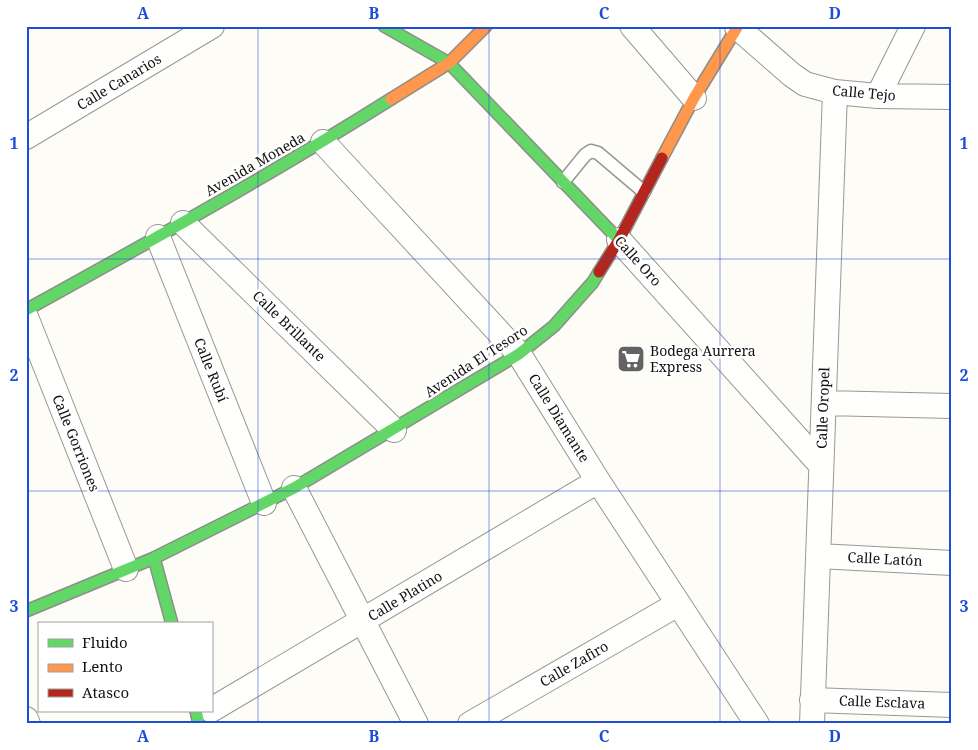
<svg xmlns="http://www.w3.org/2000/svg" width="978" height="750" viewBox="0 0 978 750" font-family="'Noto Serif',serif">
<style>
.lines{fill:none;stroke-linecap:round;stroke-linejoin:round}
.lane-casing{stroke:#979795;stroke-width:15}
.street-casing{stroke:#979795;stroke-width:26}
.fast-casing{stroke:#8e8d8b;stroke-width:14}
.slow-casing{stroke:#8e8d8b;stroke-width:14}
.jam-casing{stroke:#8e8d8b;stroke-width:14}
.lane{stroke:#fffffe;stroke-width:12}
.street{stroke:#fffffe;stroke-width:24}
.fast{stroke:#63d668;stroke-width:11}
.slow{stroke:#ff974d;stroke-width:11}
.jam{stroke:#b3261e;stroke-width:11}
.grid{fill:none;stroke:#1d4ed8;stroke-width:1;stroke-opacity:0.55}
.labels{text-anchor:middle;stroke-width:5;stroke-linejoin:round;paint-order:stroke}
.street-label{font-size:14px;fill:#111;stroke:#fff}
.poi-label{font-size:14px;fill:#111;stroke:#fff;text-anchor:start}
.neatline{fill:none;stroke:#1d4ed8;stroke-width:2}
.grid-label{font-size:16px;text-anchor:middle;font-weight:bold;fill:#1d4ed8}
</style>
<rect width="100%" height="100%" fill="#fdfcf7"/>
<g class="lines">
<defs>
<path id="lane" d="M 563,182 L 585,155 L 591,151 L 598,153 L 644,192"/>
<path id="street" d="M 632,26 L 694,98
M 737,27 L 792,75 L 805,84 L 835,92 L 878,96 L 952,97
M 878,96 L 913,26
M 26,137 L 212,26
M 323,142 L 519,354 L 598,481 L 757,724
M 183,223 L 394,430
M 158,237 L 264,503
M 619,240 L 821,465
M 26,317 L 126,569
M 824,403 L 952,406
M 294,488 L 416,724
M 818,556 L 952,563
M 812,700 L 952,705
M 211,710 L 598,481
M 26,719 L 28,724
M 470,724 L 678,604
M 812,724 L 835,92"/>
<path id="fast" d="M 384,26 L 449,63 L 619,240
M 26,310 C 149,242 272,174 391,99
M 154,558 L 172,624
M 26,611 L 154,558 L 294,488 L 519,354 L 554,326 L 593,282 L 599,272
M 196,711 L 199,724"/>
<path id="slow" d="M 391,99 L 449,63 L 486,26
M 662,158 L 694,98 L 738,26"/>
<path id="jam" d="M 599,272 L 619,240 L 662,158"/>
</defs>
<use href="#lane" class="lane-casing"/>
<use href="#street" class="street-casing"/>
<use href="#fast" class="fast-casing"/>
<use href="#slow" class="slow-casing"/>
<use href="#jam" class="jam-casing"/>
<use href="#lane" class="lane"/>
<use href="#street" class="street"/>
<use href="#fast" class="fast"/>
<use href="#slow" class="slow"/>
<use href="#jam" class="jam"/>
</g>
<path class="grid" d="M 258,26 L 258,724M 489,26 L 489,724M 720,26 L 720,724M 26,259 L 952,259M 26,491 L 952,491"/>
<defs>
<symbol id="supermarket-square" viewBox="-11 -11 22 22"><rect x="-9" y="-9" width="18" height="18" rx="4" fill="#646362" stroke="#fff"/><path d="M-6-5.5h2.5l.6 2H6L4.5 2H-2.5L-4.4-4H-6ZM-1.5 3.2a1.3 1.3 0 1 0 .1 0ZM3 3.2a1.3 1.3 0 1 0 .1 0Z" fill="#fff"/></symbol>
</defs>
<g fill-rule="evenodd">
<use href="#supermarket-square" x="615" y="343" width="32" height="32"/>
</g>
<g class="labels">
<g class="street-label">
<text transform="translate(119 82) rotate(-31)" y="5">Calle Canarios</text>
<text transform="translate(864 93) rotate(5)" y="5">Calle Tejo</text>
<text transform="translate(255 164) rotate(-30)" y="5">Avenida Moneda</text>
<text transform="translate(638 261) rotate(48)" y="5">Calle Oro</text>
<text transform="translate(289 326) rotate(44)" y="5">Calle Brillante</text>
<text transform="translate(476 361) rotate(-33)" y="5">Avenida El Tesoro</text>
<text transform="translate(211 370) rotate(68)" y="5">Calle Rubí</text>
<text transform="translate(823 408) rotate(-88)" y="5">Calle Oropel</text>
<text transform="translate(559 418) rotate(58)" y="5">Calle Diamante</text>
<text transform="translate(76 443) rotate(68)" y="5">Calle Gorriones</text>
<text transform="translate(885 559) rotate(3)" y="5">Calle Latón</text>
<text transform="translate(405 596) rotate(-31)" y="5">Calle Platino</text>
<text transform="translate(574 664) rotate(-30)" y="5">Calle Zafiro</text>
<text transform="translate(882 702) rotate(2)" y="5">Calle Esclava</text>
</g>
<g class="poi-label">
<text x="650" y="356">Bodega Aurrera<tspan x="650" dy="16">Express</tspan></text>
</g>
</g>
<rect width="978" height="750" fill="none" stroke="#ffffff" stroke-width="55"/>
<rect x="38" y="622" width="175" height="90" fill="#ffffff" stroke="#a0a0a0"/>
<rect x="48" y="639" width="25" height="8" fill="#63d668" stroke="#a0a0a0"/>
<text x="82" y="648" font-size="15" fill="#111111">Fluido</text>
<rect x="48" y="664" width="25" height="8" fill="#ff974d" stroke="#a0a0a0"/>
<text x="82" y="672" font-size="15" fill="#111111">Lento</text>
<rect x="48" y="689" width="25" height="8" fill="#b3261e" stroke="#a0a0a0"/>
<text x="82" y="698" font-size="15" fill="#111111">Atasco</text>
<rect x="28" y="28" width="922" height="694" class="neatline"/>
<g class="grid-label">
<text x="143" y="19">A</text>
<text x="374" y="19">B</text>
<text x="604" y="19">C</text>
<text x="835" y="19">D</text>
<text x="14" y="149">1</text>
<text x="964" y="149">1</text>
<text x="14" y="381">2</text>
<text x="964" y="381">2</text>
<text x="14" y="612">3</text>
<text x="964" y="612">3</text>
<text x="143" y="742">A</text>
<text x="374" y="742">B</text>
<text x="604" y="742">C</text>
<text x="835" y="742">D</text>
</g>
</svg>
